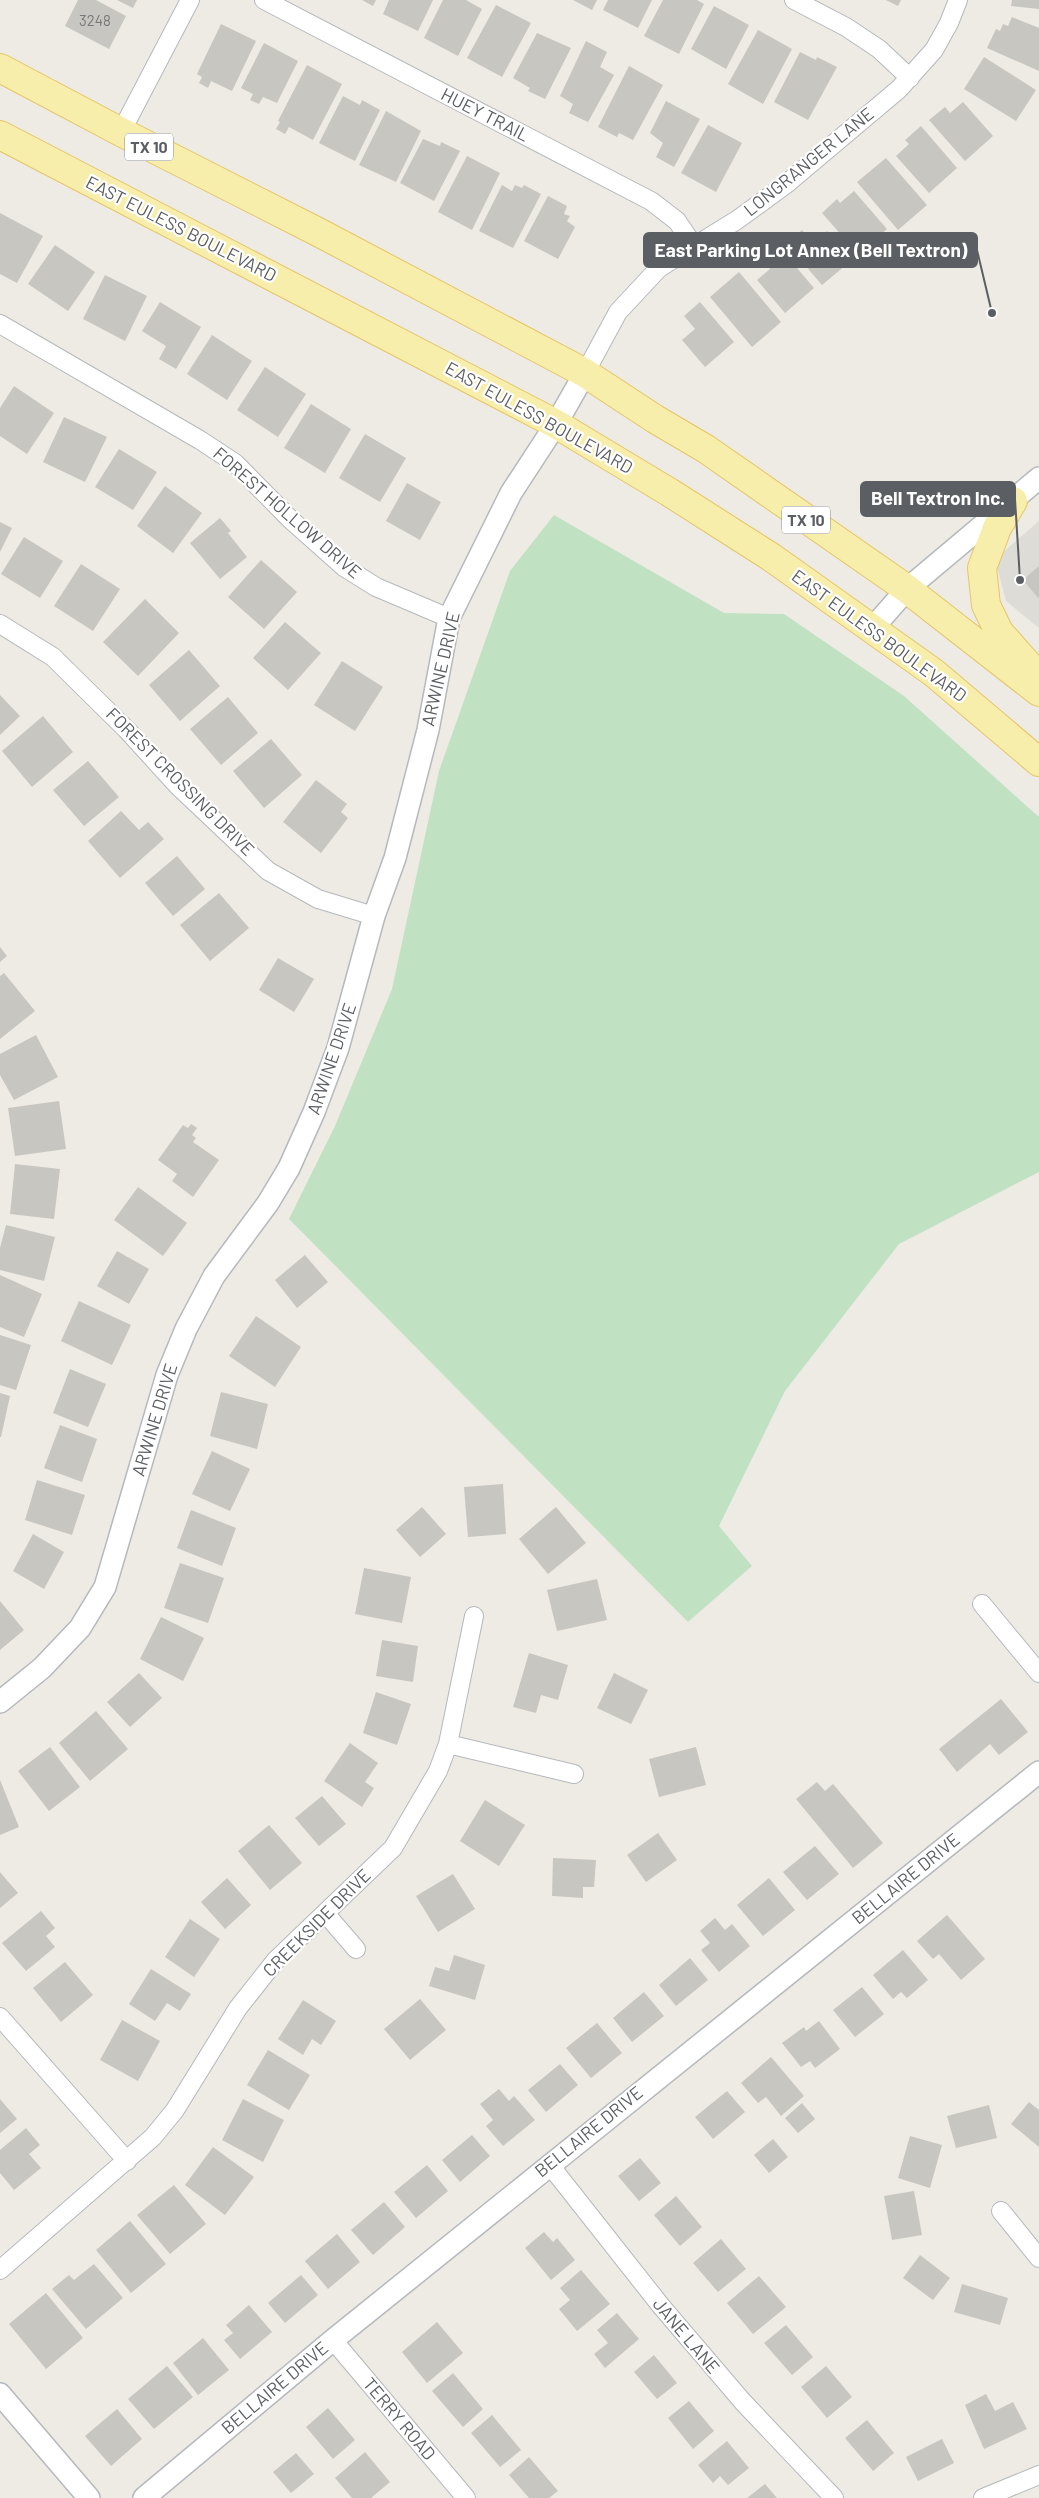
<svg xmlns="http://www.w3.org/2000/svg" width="1039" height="2498" viewBox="0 0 1039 2498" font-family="Barlow,sans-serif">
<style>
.industrial{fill:#dedcd7}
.green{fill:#c1e2c2}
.building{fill:#c8c6c0}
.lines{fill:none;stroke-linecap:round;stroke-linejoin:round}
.minor-casing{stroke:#b5b8bc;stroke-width:20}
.tertiary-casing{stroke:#b5b8bc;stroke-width:24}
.primary-casing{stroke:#e6c563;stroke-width:30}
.minor{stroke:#fff;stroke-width:18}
.tertiary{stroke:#fff;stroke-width:21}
.primary{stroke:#f8eeac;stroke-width:28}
.labels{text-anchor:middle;stroke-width:4.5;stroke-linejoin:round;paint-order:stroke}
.number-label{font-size:15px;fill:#76787a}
.shield{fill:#fff;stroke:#8c8e91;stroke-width:1}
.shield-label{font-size:16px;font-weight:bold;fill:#5b5e62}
.street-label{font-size:18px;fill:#5b5e62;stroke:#fff}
.leader{fill:none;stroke:#5b5e62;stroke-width:2}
.callout-dot{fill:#5b5e62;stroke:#fff;stroke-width:2}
.callout{fill:#5b5e62;stroke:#5b5e62;stroke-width:2}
.callout-label{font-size:19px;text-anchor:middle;font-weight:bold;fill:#fff}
</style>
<rect width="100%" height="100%" fill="#edebe3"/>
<path class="industrial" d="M 1039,521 L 1039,628 L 1006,601 L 995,559 Z"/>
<path class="green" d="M 554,515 L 724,613 L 784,614 L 904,696 L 1039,817 L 1039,1172 L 899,1244 L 785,1391 L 719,1526 L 752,1566 L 688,1622 L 289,1219 L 335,1126 L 392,989 L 439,771 L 510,571 Z"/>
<path class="building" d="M 78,0 L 96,0 L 126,16 L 109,49 L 65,26 Z
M 117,0 L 137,0 L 133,8 Z
M 362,0 L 376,0 L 373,6 Z
M 389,0 L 433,0 L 418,31 L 383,14 Z
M 443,0 L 466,0 L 482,9 L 458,56 L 424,38 Z
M 573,0 L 597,0 L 592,10 Z
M 608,0 L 652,0 L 638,28 L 603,10 Z
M 663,0 L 697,0 L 704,4 L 679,54 L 644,36 Z
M 886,0 L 901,0 L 898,6 Z
M 1012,0 L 1039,0 L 1039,9 L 1011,6 Z
M 496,5 L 531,23 L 502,77 L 467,58 Z
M 714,6 L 749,25 L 726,69 L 691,49 Z
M 1012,17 L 1039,28 L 1039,71 L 987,48 L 996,29 L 1000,31 L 1003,24 L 1008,26 Z
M 221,24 L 256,41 L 232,91 L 211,81 L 208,88 L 199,83 L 202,77 L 197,74 Z
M 758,30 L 792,49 L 763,104 L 728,84 Z
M 537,33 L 571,48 L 545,99 L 528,91 L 530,88 L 513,78 Z
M 586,41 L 607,52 L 600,67 L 614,75 L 588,122 L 569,113 L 573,104 L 560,96 Z
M 264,43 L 298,61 L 277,103 L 263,97 L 259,104 L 250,100 L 253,94 L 241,88 Z
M 800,52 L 816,60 L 817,57 L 837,67 L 808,120 L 774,102 Z
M 984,57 L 1036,90 L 1016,121 L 964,89 Z
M 307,65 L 342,84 L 313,140 L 289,127 L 285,134 L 276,129 L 280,122 L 278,121 Z
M 629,66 L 663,85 L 633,140 L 619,133 L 617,137 L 598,127 Z
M 343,96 L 360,105 L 362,100 L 380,110 L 355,161 L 319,143 Z
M 666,101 L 700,119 L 674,167 L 656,157 L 663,143 L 650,133 Z
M 963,102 L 993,136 L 965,161 L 929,120 L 945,107 L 950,113 Z
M 386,111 L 421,131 L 396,182 L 359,165 Z
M 708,125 L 742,143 L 716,192 L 681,173 Z
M 921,126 L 957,168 L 929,193 L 896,156 L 909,144 L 905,140 Z
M 423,139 L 440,146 L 441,142 L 460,151 L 434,201 L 400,183 Z
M 467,156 L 500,173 L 472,230 L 438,212 Z
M 886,158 L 927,205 L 898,230 L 857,182 Z
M 502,185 L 512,191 L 515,185 L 522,188 L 524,185 L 541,194 L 513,248 L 479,231 Z
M 854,191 L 887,229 L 858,254 L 822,213 L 837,199 L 840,203 Z
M 548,196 L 567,206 L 564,214 L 570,216 L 567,221 L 575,227 L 558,259 L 524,241 Z
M 0,213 L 43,236 L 17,283 L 0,274 Z
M 802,230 L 813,243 L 827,231 L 852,260 L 822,285 L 786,243 Z
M 55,245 L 95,272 L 68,311 L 28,284 Z
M 780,248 L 814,288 L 785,313 L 757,280 L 770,269 L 764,262 Z
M 739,272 L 781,322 L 752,347 L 710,297 Z
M 105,275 L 147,296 L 125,341 L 83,319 Z
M 160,302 L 201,327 L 176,369 L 159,359 L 166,346 L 142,331 Z
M 700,302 L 734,342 L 705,367 L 682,340 L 695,329 L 684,316 Z
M 212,335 L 252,361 L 227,400 L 187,374 Z
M 265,367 L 306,394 L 278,437 L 237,410 Z
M 14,386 L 54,413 L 27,454 L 0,436 L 0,408 Z
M 311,404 L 351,429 L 325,473 L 284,448 Z
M 64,417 L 107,437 L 85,482 L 43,462 Z
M 365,434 L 406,458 L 380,502 L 339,478 Z
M 119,449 L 157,472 L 133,510 L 95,487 Z
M 407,483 L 441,502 L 420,540 L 386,521 Z
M 165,486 L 202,513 L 173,553 L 137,526 Z
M 220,518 L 231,531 L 228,533 L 247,557 L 220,579 L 190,543 Z
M 0,522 L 12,528 L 0,552 Z
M 24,537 L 63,561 L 40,598 L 1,574 Z
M 261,560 L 297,592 L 264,629 L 228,597 Z
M 81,564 L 120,589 L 93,631 L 54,606 Z
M 1039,566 L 1039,599 L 1023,580 Z
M 145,599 L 179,633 L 138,676 L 103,642 Z
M 285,622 L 321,653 L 288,690 L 253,658 Z
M 189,650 L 220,686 L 180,721 L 149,685 Z
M 342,661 L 383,687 L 355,731 L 314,705 Z
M 0,695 L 20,716 L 0,735 Z
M 228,697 L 258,733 L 221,765 L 190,729 Z
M 43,716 L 73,752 L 32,787 L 2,751 Z
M 271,739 L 302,775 L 264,808 L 233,771 Z
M 88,761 L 119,797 L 84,826 L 53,790 Z
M 316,780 L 347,804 L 341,812 L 348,818 L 321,853 L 283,822 Z
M 121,811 L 139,830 L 148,822 L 164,839 L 120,878 L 88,841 Z
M 177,856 L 205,889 L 173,916 L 145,883 Z
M 219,893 L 249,928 L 210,961 L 180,925 Z
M 0,947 L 7,956 L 0,962 Z
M 278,958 L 314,979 L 294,1012 L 259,990 Z
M 4,973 L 35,1011 L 0,1039 L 0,976 Z
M 36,1035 L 58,1077 L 14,1100 L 0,1075 L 0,1054 Z
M 59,1101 L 66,1149 L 15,1156 L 8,1108 Z
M 191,1124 L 197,1128 L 192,1135 L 196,1138 L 193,1142 L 219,1160 L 193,1197 L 172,1181 L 177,1174 L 158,1160 L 183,1125 L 188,1128 Z
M 15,1164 L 60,1169 L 54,1219 L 10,1214 Z
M 138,1187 L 187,1223 L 163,1256 L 114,1220 Z
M 6,1225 L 55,1237 L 44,1281 L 0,1270 L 0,1248 Z
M 117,1251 L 149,1269 L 129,1304 L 97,1286 Z
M 305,1255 L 328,1282 L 297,1308 L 275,1280 Z
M 0,1275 L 42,1294 L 24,1337 L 0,1327 Z
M 79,1301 L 131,1325 L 112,1365 L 61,1341 Z
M 256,1316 L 301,1347 L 275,1387 L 229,1356 Z
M 0,1335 L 31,1345 L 16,1390 L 0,1385 Z
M 70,1369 L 106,1384 L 88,1427 L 53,1413 Z
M 221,1392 L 268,1404 L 257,1449 L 210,1436 Z
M 0,1393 L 10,1396 L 1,1437 L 0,1437 Z
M 60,1425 L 97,1439 L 82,1482 L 44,1468 Z
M 212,1451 L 250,1469 L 230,1511 L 192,1494 Z
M 37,1480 L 85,1495 L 72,1535 L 25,1520 Z
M 503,1484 L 506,1534 L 468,1537 L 464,1487 Z
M 422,1507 L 446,1534 L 420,1557 L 396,1530 Z
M 556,1507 L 586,1543 L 548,1574 L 519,1539 Z
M 191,1510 L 236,1528 L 222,1566 L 177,1548 Z
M 33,1534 L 64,1552 L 44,1589 L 13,1571 Z
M 180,1563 L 224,1578 L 208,1623 L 164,1608 Z
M 364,1568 L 411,1577 L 402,1623 L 355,1614 Z
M 597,1579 L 607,1620 L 557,1631 L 547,1590 Z
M 0,1601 L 24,1630 L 0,1650 Z
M 161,1617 L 204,1638 L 183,1681 L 140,1659 Z
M 382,1640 L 418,1646 L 413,1682 L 376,1676 Z
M 529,1653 L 568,1665 L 558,1700 L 541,1695 L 536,1713 L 513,1707 Z
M 139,1673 L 162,1698 L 130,1727 L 107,1702 Z
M 614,1673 L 648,1690 L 631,1724 L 597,1708 Z
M 376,1692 L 411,1704 L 397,1745 L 363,1733 Z
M 1001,1699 L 1028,1732 L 999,1755 L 990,1744 L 957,1772 L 939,1749 Z
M 96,1711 L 128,1749 L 90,1781 L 59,1743 Z
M 350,1743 L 378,1763 L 365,1782 L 374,1788 L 362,1807 L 324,1781 Z
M 50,1747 L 80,1787 L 49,1811 L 18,1771 Z
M 696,1747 L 706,1785 L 659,1797 L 649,1759 Z
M 0,1780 L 19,1827 L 0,1835 Z
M 817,1782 L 825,1791 L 833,1784 L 883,1843 L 853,1868 L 796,1799 Z
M 322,1796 L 346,1824 L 319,1846 L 295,1818 Z
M 485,1800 L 525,1825 L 499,1866 L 460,1841 Z
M 269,1825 L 302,1863 L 270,1890 L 238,1851 Z
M 658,1833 L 677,1860 L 646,1882 L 627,1855 Z
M 815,1846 L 839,1874 L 807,1900 L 783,1872 Z
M 553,1858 L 596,1860 L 594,1887 L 583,1887 L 583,1898 L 552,1896 Z
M 0,1872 L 18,1893 L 0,1908 Z
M 453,1874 L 475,1909 L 438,1932 L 416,1896 Z
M 227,1878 L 251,1905 L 225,1929 L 201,1902 Z
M 769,1878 L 795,1910 L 763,1936 L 737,1905 Z
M 41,1911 L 55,1928 L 46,1936 L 55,1947 L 26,1971 L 2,1943 Z
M 947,1915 L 985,1959 L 961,1980 L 939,1954 L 933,1959 L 917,1941 Z
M 715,1918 L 725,1930 L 732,1924 L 750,1946 L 719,1972 L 701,1950 L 710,1943 L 700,1931 Z
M 190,1919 L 220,1939 L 194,1977 L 165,1957 Z
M 903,1950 L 928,1980 L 907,1998 L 901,1992 L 893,1999 L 873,1975 Z
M 454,1955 L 485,1965 L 475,2000 L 429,1986 L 435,1967 L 449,1971 Z
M 690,1958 L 708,1980 L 676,2006 L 659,1985 Z
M 65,1962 L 93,1995 L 61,2022 L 33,1988 Z
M 151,1969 L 191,1994 L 180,2011 L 167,2003 L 155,2021 L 129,2004 Z
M 862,1987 L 884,2014 L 855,2037 L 833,2010 Z
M 644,1992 L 664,2016 L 632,2042 L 613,2018 Z
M 420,1999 L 446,2030 L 410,2060 L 384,2029 Z
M 303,2000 L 336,2021 L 321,2045 L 312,2039 L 303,2055 L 278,2039 Z
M 122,2020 L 160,2041 L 138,2081 L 100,2060 Z
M 819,2021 L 840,2049 L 815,2068 L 810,2061 L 801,2067 L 782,2043 L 804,2027 L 806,2031 Z
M 597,2023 L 622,2053 L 591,2078 L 566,2048 Z
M 268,2050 L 310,2075 L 289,2110 L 247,2085 Z
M 771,2057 L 804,2096 L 781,2116 L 766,2097 L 758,2103 L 741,2083 Z
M 560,2064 L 578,2085 L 546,2112 L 528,2090 Z
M 499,2089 L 509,2101 L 514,2096 L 535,2120 L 503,2146 L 486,2126 L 493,2120 L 480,2104 Z
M 727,2091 L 745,2112 L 713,2139 L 695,2117 Z
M 0,2099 L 17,2119 L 0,2133 Z
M 243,2099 L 284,2120 L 263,2162 L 222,2140 Z
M 1029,2102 L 1039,2110 L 1039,2147 L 1011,2124 Z
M 802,2103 L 815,2119 L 798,2133 L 785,2118 Z
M 989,2105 L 997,2138 L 956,2148 L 947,2116 Z
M 26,2128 L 40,2145 L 29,2154 L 41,2168 L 14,2190 L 0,2173 L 0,2150 Z
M 472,2135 L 490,2156 L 460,2182 L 442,2160 Z
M 910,2136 L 942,2145 L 930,2188 L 898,2178 Z
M 773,2139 L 788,2157 L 769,2173 L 754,2155 Z
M 213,2147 L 254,2177 L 225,2215 L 185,2185 Z
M 640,2158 L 661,2183 L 639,2201 L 618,2176 Z
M 427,2165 L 448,2191 L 416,2218 L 394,2192 Z
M 174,2185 L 206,2224 L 170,2254 L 137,2215 Z
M 914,2191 L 922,2235 L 892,2240 L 884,2196 Z
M 676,2196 L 702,2227 L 680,2246 L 654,2215 Z
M 384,2202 L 405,2227 L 373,2255 L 351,2230 Z
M 130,2221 L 166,2264 L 131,2293 L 96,2250 Z
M 544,2232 L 553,2242 L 557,2238 L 575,2260 L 551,2280 L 525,2248 Z
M 337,2234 L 360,2262 L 328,2289 L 305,2261 Z
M 721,2239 L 746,2269 L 718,2292 L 693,2263 Z
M 920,2255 L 950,2278 L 933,2300 L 903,2278 Z
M 94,2264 L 123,2298 L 86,2329 L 52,2289 L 69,2275 L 74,2280 Z
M 581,2270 L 610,2304 L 577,2331 L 559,2309 L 570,2300 L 560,2288 Z
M 301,2275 L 318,2295 L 285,2323 L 268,2303 Z
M 759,2276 L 786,2307 L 753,2334 L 727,2303 Z
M 962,2284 L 1008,2298 L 1000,2325 L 954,2312 Z
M 46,2293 L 83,2338 L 46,2369 L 9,2324 Z
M 249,2305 L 272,2332 L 240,2359 L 224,2340 L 233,2333 L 226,2325 Z
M 617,2313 L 639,2339 L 605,2368 L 594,2354 L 608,2343 L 597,2330 Z
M 437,2322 L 463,2353 L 427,2383 L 402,2352 Z
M 786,2325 L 813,2357 L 792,2375 L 764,2343 Z
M 203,2338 L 229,2370 L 198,2395 L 173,2363 Z
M 654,2355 L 677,2383 L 657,2399 L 634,2372 Z
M 167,2366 L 193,2397 L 154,2429 L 128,2399 Z
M 826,2366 L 852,2397 L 827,2418 L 801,2387 Z
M 453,2373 L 483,2409 L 463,2427 L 432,2391 Z
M 986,2394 L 995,2411 L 1013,2402 L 1027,2429 L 984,2449 L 965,2405 Z
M 689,2401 L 714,2431 L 693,2449 L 668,2418 Z
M 328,2408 L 355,2440 L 333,2459 L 306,2427 Z
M 117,2409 L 142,2439 L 111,2466 L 85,2436 Z
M 492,2415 L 521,2450 L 500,2467 L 471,2433 Z
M 867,2420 L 894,2453 L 873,2471 L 845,2438 Z
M 942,2439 L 954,2463 L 918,2481 L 906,2457 Z
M 727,2441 L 749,2468 L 728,2485 L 720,2476 L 713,2483 L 698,2465 Z
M 365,2452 L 390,2482 L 371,2498 L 352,2498 L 335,2478 Z
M 296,2453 L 314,2474 L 291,2493 L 273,2472 Z
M 529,2457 L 558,2491 L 549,2498 L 529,2498 L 509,2475 Z
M 765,2484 L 777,2498 L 747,2498 Z"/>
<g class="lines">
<defs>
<path id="minor" d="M 264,0 L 651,201 L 677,221 L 694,246
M 794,0 L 846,27 L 879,49 L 910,78
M 121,132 L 190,0
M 0,324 L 200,440 L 235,463 L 290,519 L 344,567 L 376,587 L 449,618
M 585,373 L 618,312 L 659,268 L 737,220 L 785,185 L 899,89 L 934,50 L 949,23 L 958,0
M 0,624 L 53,657 L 127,730 L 178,786 L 268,871 L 318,899 L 374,916
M 982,1604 L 1039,1673
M 448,1744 L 574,1774
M 325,1913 L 356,1949
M 0,2017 L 127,2161
M 549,2164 L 661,2306 L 743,2402 L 834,2498
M 1001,2211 L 1039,2258
M 0,2270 L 153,2137 L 175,2110 L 238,2008 L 276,1960 L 393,1848 L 438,1771 L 448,1744 L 474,1616
M 333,2340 L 466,2498
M 983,2498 L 1039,2475"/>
<path id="tertiary" d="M 872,629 L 907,589 L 1039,478
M 0,1702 L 42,1668 L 80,1628 L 105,1587 L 167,1375 L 186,1329 L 214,1276 L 268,1203 L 289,1168 L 314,1112 L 338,1048 L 374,916 L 395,858 L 428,730 L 449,618 L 511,493 L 556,424 L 585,373
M 0,2394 L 89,2498
M 144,2498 L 333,2340 L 1039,1772"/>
<path id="primary" d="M 0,68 L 121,132 L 318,232 L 585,373 L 655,419 L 706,449 L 907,589 L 1039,692
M 0,135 L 556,424 L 669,492 L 771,557 L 934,673 L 1039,762
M 1013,501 L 997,528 L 982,568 L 986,605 L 999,632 L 1038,676"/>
</defs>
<use href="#minor" class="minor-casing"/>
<use href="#tertiary" class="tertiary-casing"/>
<use href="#primary" class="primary-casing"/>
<use href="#minor" class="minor"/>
<use href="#tertiary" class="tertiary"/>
<use href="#primary" class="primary"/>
</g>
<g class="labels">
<g class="number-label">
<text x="95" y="26">3248</text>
</g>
<g class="shield">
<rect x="125" y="133.5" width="48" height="27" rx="4"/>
<rect x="782" y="506.5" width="48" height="27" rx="4"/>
</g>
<g class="shield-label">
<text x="149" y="153">TX 10</text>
<text x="806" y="526">TX 10</text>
</g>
<g class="street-label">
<text transform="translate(485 115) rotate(27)" y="6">HUEY TRAIL</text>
<text transform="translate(809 162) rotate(-39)" y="6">LONGRANGER LANE</text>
<text transform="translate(181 229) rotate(27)" y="6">EAST EULESS BOULEVARD</text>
<text transform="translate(539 418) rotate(29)" y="6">EAST EULESS BOULEVARD</text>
<text transform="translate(287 513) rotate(41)" y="6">FOREST HOLLOW DRIVE</text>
<text transform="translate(879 636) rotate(36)" y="6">EAST EULESS BOULEVARD</text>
<text transform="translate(441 669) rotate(-77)" y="6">ARWINE DRIVE</text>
<text transform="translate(180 782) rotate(45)" y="6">FOREST CROSSING DRIVE</text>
<text transform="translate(332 1059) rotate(-71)" y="6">ARWINE DRIVE</text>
<text transform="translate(155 1420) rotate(-73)" y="6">ARWINE DRIVE</text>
<text transform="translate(906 1879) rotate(-39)" y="6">BELLAIRE DRIVE</text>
<text transform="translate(317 1923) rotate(-45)" y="6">CREEKSIDE DRIVE</text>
<text transform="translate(589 2132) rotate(-39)" y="6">BELLAIRE DRIVE</text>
<text transform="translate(686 2336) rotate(50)" y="6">JANE LANE</text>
<text transform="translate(275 2388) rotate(-40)" y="6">BELLAIRE DRIVE</text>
<text transform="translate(399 2419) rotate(50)" y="6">TERRY ROAD</text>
</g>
</g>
<path class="leader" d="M992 313L977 250M1020 580L1015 499"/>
<g class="callout-dot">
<circle cx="992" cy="313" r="5"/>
<circle cx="1020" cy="580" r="5"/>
</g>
<g class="callout">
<rect x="644" y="233" width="333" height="34" rx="5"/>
<rect x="861" y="482" width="154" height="34" rx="5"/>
</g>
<g class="callout-label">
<text x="811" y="257">East Parking Lot Annex (Bell Textron)</text>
<text x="938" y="505">Bell Textron Inc.</text>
</g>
</svg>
